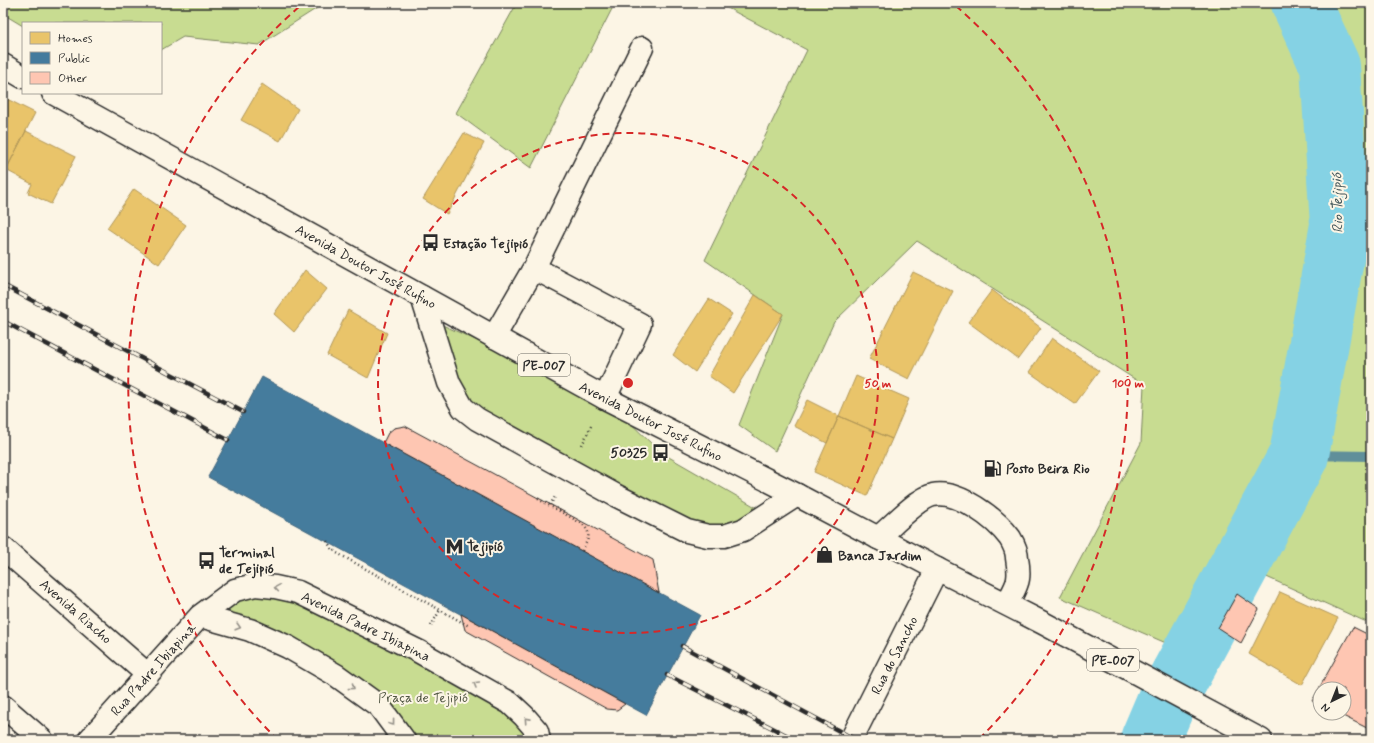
<svg xmlns="http://www.w3.org/2000/svg" width="1374" height="743" viewBox="0 0 1374 743" font-family="Mynerve,sans-serif">
<style>
.green{fill:#c8dc91;stroke:#7a845e}
.homes{fill:#e9c46a;stroke:#b09657}
.public{fill:#457b9d;stroke:#3d637b}
.lines{fill:none;stroke-linecap:round;stroke-linejoin:round}
.stream{stroke:#618f9a;stroke-width:10}
.river{stroke:#85d2e4;stroke-width:60}
.building{fill:#fec6b2;stroke:#2b2b2b}
.minor-casing{stroke:#2b2b2b;stroke-width:25}
.major-casing{stroke:#2b2b2b;stroke-width:25}
.path{stroke:#2b2b2b;stroke-width:2.5;stroke-dasharray:1 3;stroke-linecap:butt}
.minor{stroke:#fcf5e5;stroke-width:22}
.major{stroke:#fcf5e5;stroke-width:22}
.rail-casing{stroke:#2b2b2b;stroke-width:4.5}
.rail{stroke:#fcf5e5;stroke-width:3;stroke-dasharray:9;stroke-linecap:butt}
.oneway{stroke:#949088}
.ring{fill:none;stroke:#d62828;stroke-width:2;stroke-dasharray:7 5}
.labels{text-anchor:middle;stroke-width:4;stroke-linejoin:round;paint-order:stroke}
.shield{fill:#fcf5e5;stroke:#6a6863;stroke-width:1}
.shield-label{font-size:13px;font-weight:bold;fill:#2b2b2b}
.poi-label{font-size:14px;font-weight:bold;fill:#2b2b2b;stroke:#fcf5e5;text-anchor:start}
.street-label{font-size:14px;fill:#2b2b2b;stroke:#fcf5e5}
.park-label{font-size:14px;fill:#525744;stroke:#fcf5e5}
.water-label{font-size:15px;font-style:italic;fill:#425559;stroke:#fcf5e5}
.centre{fill:#d62828;stroke:#fcf5e5;stroke-width:2}
.ring-label{font-size:12px;text-anchor:middle;font-weight:bold;fill:#d62828;stroke:#fcf5e5;stroke-width:4;stroke-linejoin:round;paint-order:stroke}
</style>
<rect width="100%" height="100%" fill="#fcf5e5"/>
<filter id="ink" filterUnits="userSpaceOnUse"><feTurbulence type="fractalNoise" baseFrequency=".025" numOctaves="2"/><feDisplacementMap in="SourceGraphic" scale="8" xChannelSelector="R" yChannelSelector="G"/><feConvolveMatrix kernelMatrix="1 2 1 2 8 2 1 2 1" color-interpolation-filters="sRGB"/></filter>
<g filter="url(#ink)">
<path class="green" d="M 3,3 L 325,3 L 259,45 L 183,37 L 161,50 L 161,23 L 23,23 L 23,26 L 3,14 Z
M 517,3 L 615,3 L 531,168 L 456,113 Z
M 718,3 L 1371,3 L 1371,624 L 1251,570 L 1166,643 L 1060,597 L 1141,443 L 1144,385 L 917,241 L 834,322 L 775,451 L 739,425 L 783,314 L 705,260 L 807,50 Z
M 438,323 L 605,398 L 660,452 L 766,513 L 732,532 L 676,525 L 462,406 Z
M 255,582 L 513,698 L 537,740 L 402,740 L 373,705 L 204,610 Z"/>
<path class="homes" d="M 262,84 L 298,109 L 280,141 L 241,120 Z
M 3,97 L 35,113 L 6,170 L 3,169 Z
M 26,131 L 76,156 L 51,204 L 28,193 L 32,184 L 6,170 Z
M 464,133 L 484,143 L 447,214 L 423,199 Z
M 134,189 L 186,225 L 159,264 L 107,228 Z
M 305,270 L 327,289 L 294,332 L 274,314 Z
M 913,272 L 953,291 L 909,379 L 869,359 Z
M 992,290 L 1041,328 L 1018,359 L 968,322 Z
M 755,295 L 783,314 L 733,393 L 709,376 Z
M 709,299 L 732,314 L 695,372 L 673,355 Z
M 348,310 L 387,333 L 368,378 L 327,355 Z
M 1052,338 L 1099,371 L 1075,404 L 1029,372 Z
M 856,376 L 909,399 L 892,439 L 839,416 Z
M 807,400 L 839,416 L 827,443 L 794,426 Z
M 839,416 L 892,439 L 867,496 L 814,472 Z
M 1280,592 L 1338,618 L 1302,685 L 1249,654 Z"/>
<path class="public" d="M 262,377 L 700,615 L 646,715 L 208,477 Z"/>
<g class="lines">
<path class="stream" d="M 1299,455 L 1371,456"/>
<path class="river" d="M 1150,740 L 1167,700 L 1299,455 L 1340,225 L 1330,66 L 1301,3"/>
</g>
<path class="building" d="M 405,426 L 653,560 L 659,593 L 383,443 L 388,433 L 394,428 Z
M 1237,594 L 1259,609 L 1241,643 L 1218,628 Z
M 461,614 L 625,704 L 617,710 L 607,709 L 465,630 Z
M 1353,627 L 1371,636 L 1371,730 L 1337,713 L 1344,713 L 1344,689 L 1320,689 L 1320,704 L 1312,701 Z"/>
<g class="lines">
<defs>
<path id="minor" d="M 534,268 L 640,324 L 605,398
M 422,297 L 449,383 L 463,408 L 477,419 L 615,495 L 687,531 L 708,536 L 724,536 L 743,530 L 797,495
M 494,337 L 534,268 L 642,48
M 878,538 C 890,528 918,498 933,495 C 957,489 996,519 1010,538 C 1013,543 1017,552 1017,558 C 1018,564 1019,573 1018,579 C 1017,587 1010,597 1007,604
M 3,548 L 148,675
M 200,616 L 250,630 L 288,647 L 336,675 L 379,706 L 404,740
M 3,706 L 42,740
M 89,740 L 200,616 L 235,590 L 255,585 L 275,587 L 298,592 L 418,651 L 510,703 L 524,716 L 537,731 L 539,740
M 851,740 L 937,569"/>
<path id="major" d="M 3,65 L 23,77
M 53,93 L 605,398 L 797,495 L 937,569 L 1043,623 L 1261,740"/>
</defs>
<use href="#minor" class="minor-casing"/>
<use href="#major" class="major-casing"/>
<path class="path" d="M 582,445 L 592,424
M 538,499 L 581,523 C 593,533 588,539 582,551
M 550,505 L 556,495
M 327,541 L 331,548 L 337,553 L 469,626
M 431,626 L 440,610"/>
<use href="#minor" class="minor"/>
<use href="#major" class="major"/>
<defs>
<path id="rail" d="M 3,285 L 243,412
M 3,321 L 228,440
M 682,646 L 856,740
M 667,675 L 796,740"/>
</defs>
<use href="#rail" class="rail-casing"/>
<use href="#rail" class="rail"/>
</g>
<defs><path id="oneway-chevron" d="M-2-3.5L2.5 0L-2 3.5" fill="none" stroke-width="1.6" stroke-linecap="round" stroke-linejoin="round"/></defs>
<g class="oneway">
<use href="#oneway-chevron" transform="translate(277 588) rotate(-171)"/>
<use href="#oneway-chevron" transform="translate(238 627) rotate(16)"/>
<use href="#oneway-chevron" transform="translate(476 684) rotate(-150)"/>
<use href="#oneway-chevron" transform="translate(352 687) rotate(36)"/>
<use href="#oneway-chevron" transform="translate(527 720) rotate(-132)"/>
<use href="#oneway-chevron" transform="translate(392 723) rotate(53)"/>
</g>
</g>
<g class="ring">
<circle cx="628" cy="383" r="250"/>
<path d="M278 740A500 500 0 0 1 300 6M956 6A500 500 0 0 1 978 740"/>
</g>
<defs>
<symbol id="bus-bare" viewBox="-9 -9 18 18"><path d="M-5-6H5V4H4V6H2V4H-2V6H-4V4H-5ZM-3.5-4V0h7V-4ZM-3.5 1.2v1.5H-2V1.2ZM2 1.2v1.5H3.5V1.2Z" fill="#2b2b2b" stroke="#fcf5e5" stroke-width="2.5" paint-order="stroke"/></symbol>
<symbol id="fuel-bare" viewBox="-9 -9 18 18"><path d="M-5.5-6h7V0h2V4h1.3V-2.5L3-4.5l.8-.8L6-3V5H2.5V1h-1V6h-7ZM-4.2-4.7v3.2H.2V-4.7Z" fill="#2b2b2b" stroke="#fcf5e5" stroke-width="2.5" paint-order="stroke"/></symbol>
<symbol id="metro-bare" viewBox="-9 -9 18 18"><path d="M-5.5 5V-5H-3L0 0L3-5H5.5V5H3V-.5L0 4L-3-.5V5Z" fill="#2b2b2b" stroke="#fcf5e5" stroke-width="2.5" paint-order="stroke"/></symbol>
<symbol id="shop-bare" viewBox="-9 -9 18 18"><path d="M-5-2.5h2.3a2.7 3.5 0 0 1 5.4 0H5L5.5 6h-11ZM-1.5-2.5h3a1.5 2.3 0 0 0-3 0Z" fill="#2b2b2b" stroke="#fcf5e5" stroke-width="2.5" paint-order="stroke"/></symbol>
</defs>
<g fill-rule="evenodd">
<use href="#bus-bare" x="418" y="230" width="25" height="25"/>
<use href="#bus-bare" x="648" y="440" width="25" height="25"/>
<use href="#fuel-bare" x="980" y="456" width="25" height="25"/>
<use href="#metro-bare" x="442" y="534" width="25" height="25"/>
<use href="#shop-bare" x="812" y="542" width="25" height="25"/>
<use href="#bus-bare" x="194" y="548" width="25" height="25"/>
</g>
<g class="labels">
<g class="shield">
<rect x="518" y="354" width="52" height="22" rx="3"/>
<rect x="1087" y="649" width="52" height="22" rx="3"/>
</g>
<g class="shield-label">
<text x="544" y="370">PE-007</text>
<text x="1113" y="665">PE-007</text>
</g>
<g class="poi-label">
<text x="443" y="248">Estação Tejipió</text>
<text x="647" y="457" text-anchor="end">50325</text>
<text x="1006" y="473">Posto Beira Rio</text>
<text x="467" y="551">Tejipió</text>
<text x="219" y="557">Terminal<tspan x="219" dy="16">de Tejipió</tspan></text>
<text x="838" y="560">Banca Jardim</text>
</g>
<g class="street-label">
<text transform="translate(366 266) rotate(29)" y="5">Avenida Doutor José Rufino</text>
<text transform="translate(651 421) rotate(27)" y="5">Avenida Doutor José Rufino</text>
<text transform="translate(76 611) rotate(41)" y="5">Avenida Riacho</text>
<text transform="translate(366 626) rotate(26)" y="5">Avenida Padre Ibiapina</text>
<text transform="translate(894 655) rotate(-63)" y="5">Rua do Sancho</text>
<text transform="translate(153 669) rotate(-48)" y="5">Rua Padre Ibiapina</text>
</g>
<g class="park-label">
<text x="423" y="702">Praça de Tejipió</text>
</g>
<g class="water-label">
<text transform="translate(1337 203) rotate(-91)" y="5">Rio Tejipió</text>
</g>
</g>
<circle cx="628" cy="383" r="6" class="centre"/>
<g class="ring-label">
<text x="878" y="387">50 m</text>
<text x="1128" y="387">100 m</text>
</g>
<rect width="1374" height="743" fill="none" stroke="#fcf5e5" stroke-width="16"/>
<rect x="8" y="8" width="1358" height="727" fill="none" stroke="#2b2b2b" stroke-width="1.5" filter="url(#ink)"/>
<rect x="22" y="22" width="140" height="72" fill="#fcf5e5" stroke="#a8a49b"/>
<rect x="30" y="32" width="20" height="12" fill="#e9c46a" stroke="#a8a49b"/>
<text x="58" y="42" font-size="12" fill="#2b2b2b">Homes</text>
<rect x="30" y="52" width="20" height="12" fill="#457b9d" stroke="#a8a49b"/>
<text x="58" y="62" font-size="12" fill="#2b2b2b">Public</text>
<rect x="30" y="72" width="20" height="12" fill="#fec6b2" stroke="#a8a49b"/>
<text x="58" y="82" font-size="12" fill="#2b2b2b">Other</text>
<g transform="translate(1332 701) rotate(223)"><circle r="19" fill="#fcf5e5" stroke="#a8a49b"/>
<path d="M0-3L7 15L0 10L-7 15Z" fill="#2b2b2b"/>
<text y="-6" font-size="11" font-weight="bold" text-anchor="middle" fill="#2b2b2b">N</text>
</g>
</svg>
